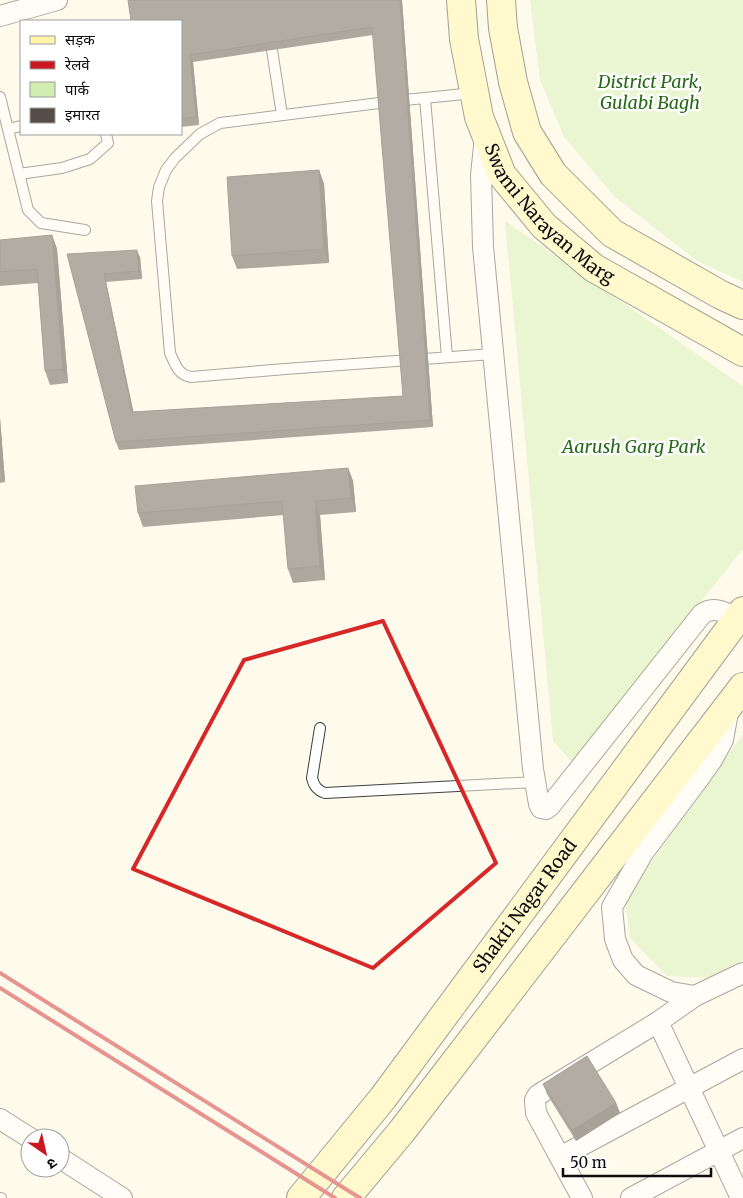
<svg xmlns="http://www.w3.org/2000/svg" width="743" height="1198" viewBox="0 0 743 1198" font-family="Merriweather,'Noto Sans Devanagari',serif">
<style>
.green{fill:#d1edb1}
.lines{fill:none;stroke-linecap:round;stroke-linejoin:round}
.lane-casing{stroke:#3f3f3f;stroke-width:12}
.street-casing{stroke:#3f3f3f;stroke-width:22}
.secondary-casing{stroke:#2e2e2e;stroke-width:30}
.lane{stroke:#fff;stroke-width:10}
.street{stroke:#fff;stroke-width:20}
.secondary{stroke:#fff5a7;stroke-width:28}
.rail{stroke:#ca1720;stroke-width:4}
.wall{fill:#4a423e}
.shaded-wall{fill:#3c3632}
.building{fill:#564d48;stroke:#3c3632}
.marked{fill:none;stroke:#d62828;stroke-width:4;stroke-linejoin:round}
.labels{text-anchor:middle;stroke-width:5;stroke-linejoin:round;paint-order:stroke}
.park-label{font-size:18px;font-style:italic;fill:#286a17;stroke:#fff}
.street-label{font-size:18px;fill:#0c0c0c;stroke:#fff}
</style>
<rect width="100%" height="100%" fill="#fffbec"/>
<path class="green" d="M 530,0 L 743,0 L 743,282 L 697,261 L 615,197 L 564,137 L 540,80 Z
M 505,221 L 743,386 L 743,549 L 572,762 L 553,741 Z
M 743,734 L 743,960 L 709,978 L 667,976 L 630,938 L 625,899 Z"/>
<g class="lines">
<defs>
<path id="lane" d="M 270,37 L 282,115
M 474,93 L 395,101 L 220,123 L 200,134 L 175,158 L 166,170 L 159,187 L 157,201 L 170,353 C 175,364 178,375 191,377 L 285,369 L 493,354
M 0,97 L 28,210 L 41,223 L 85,230
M 425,98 L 447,357
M 8,129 L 21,126
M 19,174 L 62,168 L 90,159 L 108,143 L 106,134
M 320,728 L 312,778 C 314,786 317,790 325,793 L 535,782
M 0,1198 L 1,1198"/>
<path id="street" d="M 0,16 L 57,0
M 485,136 L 481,175 L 483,247 L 533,769 L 539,804 L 541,808 L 546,809 L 550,806 L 702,614 C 714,605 725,613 738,618
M 729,707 L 723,740 L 712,760 L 700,777 L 643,853 L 612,907 L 615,939 L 623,960 L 636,975 L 671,992 L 695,996 L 743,973
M 658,1022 L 741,1198
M 0,1119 L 30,1138
M 560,1157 L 743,1059
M 60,1158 L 122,1198
M 582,1198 L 536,1113 L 535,1100 L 538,1095 L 658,1022 L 695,996
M 631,1198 L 743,1138"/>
<g id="secondary">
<path id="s1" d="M 461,0 L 464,39 L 479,117 L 502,175 L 544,226 L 594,268 L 743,352"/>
<path d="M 501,0 L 503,28 L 513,82 L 527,132 L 553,174 L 612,233 L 721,295 L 743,305"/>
<path id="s2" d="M 301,1198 L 383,1098 L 743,611"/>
<path d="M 346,1198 L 402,1131 L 743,687"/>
</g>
</defs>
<use href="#lane" class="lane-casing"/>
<use href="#street" class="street-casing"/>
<use href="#secondary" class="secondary-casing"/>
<use href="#lane" class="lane"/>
<use href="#street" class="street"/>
<use href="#secondary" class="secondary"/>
<path class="rail" d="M 0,973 L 360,1198
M 0,988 L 335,1198"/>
</g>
<path class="wall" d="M 402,0 L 433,427 L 119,450 L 116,442 L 67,254 L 140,257 L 142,279 L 106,282 L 133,412 L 403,396 L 373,35 L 193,62 L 199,125 L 181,127 L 181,21 Z
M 319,170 L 324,184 L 329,263 L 237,269 L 232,256 Z
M 52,235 L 57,249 L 68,383 L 50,385 L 45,371 L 38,283 L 0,286 L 0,240 Z
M 0,418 L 5,482 L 0,483 Z
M 348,468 L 353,481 L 356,512 L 320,515 L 325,580 L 293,583 L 288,569 L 284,515 L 143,527 L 138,513 Z
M 543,1084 L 616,1103 L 620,1113 L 576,1141 L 547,1094 Z"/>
<path class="shaded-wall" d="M 400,0 L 402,0 L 433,427 L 430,420 Z
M 190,55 L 193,62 L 199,125 L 196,117 Z
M 319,170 L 324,184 L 329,263 L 324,249 Z
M 52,235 L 57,249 L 68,383 L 63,369 Z
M 137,250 L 140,257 L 142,279 L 139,271 Z
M 104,274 L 106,282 L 135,419 L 132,412 Z
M 0,418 L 5,482 L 0,467 Z
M 348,468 L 353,481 L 356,512 L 351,498 Z
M 315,501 L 320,515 L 325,580 L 320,566 Z
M 616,1103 L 620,1113 L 576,1141 L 572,1130 Z"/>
<path class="building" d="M 128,0 L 400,0 L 430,420 L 116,442 L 67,254 L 137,250 L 139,271 L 104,274 L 132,412 L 403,396 L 372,27 L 190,55 L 196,117 L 181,119 L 181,21 L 131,21 Z
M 319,170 L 324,249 L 232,256 L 227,177 Z
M 52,235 L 63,369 L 45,371 L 37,269 L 0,272 L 0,240 Z
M 348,468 L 351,498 L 315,501 L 320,566 L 288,569 L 282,501 L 138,513 L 135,486 Z
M 587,1056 L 616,1103 L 572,1130 L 543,1084 Z"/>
<path d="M0 0H743V1198H0ZM 383,621 L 496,863 L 373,968 L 133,869 L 244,660 Z" fill="#fffbec" fill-opacity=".55" fill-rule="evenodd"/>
<path class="marked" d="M 383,621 L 496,863 L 373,968 L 133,869 L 244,660 Z"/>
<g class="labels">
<g class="park-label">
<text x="650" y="88">District Park,<tspan x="650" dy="21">Gulabi Bagh</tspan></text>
<text x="634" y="453">Aarush Garg Park</text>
</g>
<g class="street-label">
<text dy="6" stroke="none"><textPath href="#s1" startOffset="241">Swami Narayan Marg</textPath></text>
<text dy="6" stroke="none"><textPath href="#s2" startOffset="368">Shakti Nagar Road</textPath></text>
</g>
</g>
<rect x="20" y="20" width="162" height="115" fill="#ffffff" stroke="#9e9e9e"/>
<rect x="30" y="36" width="25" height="8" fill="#fff5a7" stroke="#9e9e9e"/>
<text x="65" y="45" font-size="15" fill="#0c0c0c">सड़क</text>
<rect x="30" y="61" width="25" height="8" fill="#ca1720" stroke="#9e9e9e"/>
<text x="65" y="70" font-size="15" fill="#0c0c0c">रेलवे</text>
<rect x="30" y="82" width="25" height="15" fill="#d1edb1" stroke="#9e9e9e"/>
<text x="65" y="95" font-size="15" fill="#0c0c0c">पार्क</text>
<rect x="30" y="108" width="25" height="15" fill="#564d48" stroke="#9e9e9e"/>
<text x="65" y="120" font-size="15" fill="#0c0c0c">इमारत</text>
<g transform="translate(45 1153) rotate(146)"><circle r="24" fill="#ffffff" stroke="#9e9e9e"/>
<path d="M0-4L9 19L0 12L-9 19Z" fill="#ca1720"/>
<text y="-8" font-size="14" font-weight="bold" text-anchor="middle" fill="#0c0c0c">उ</text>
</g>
<path d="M563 1168v8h148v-8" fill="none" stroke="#0c0c0c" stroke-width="2.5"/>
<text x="570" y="1168" font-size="15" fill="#0c0c0c" stroke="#ffffff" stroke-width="4" paint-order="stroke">50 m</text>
</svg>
